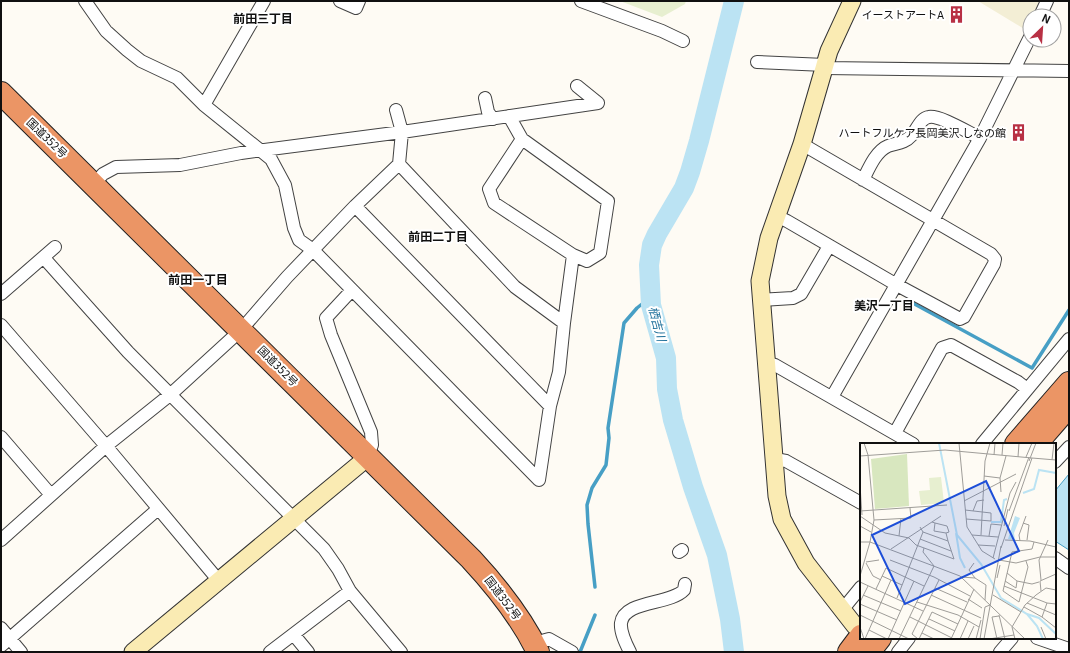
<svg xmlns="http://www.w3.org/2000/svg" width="1070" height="653" viewBox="0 0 1070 653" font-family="Georgia,'Noto Sans JP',serif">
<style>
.farmland{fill:#f3eed5}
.pitch{fill:#e7efd0}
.water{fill:#bbe3f3;stroke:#479fc5}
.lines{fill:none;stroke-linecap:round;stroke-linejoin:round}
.stream{stroke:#479fc5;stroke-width:3.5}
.river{stroke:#bbe3f3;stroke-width:20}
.street-casing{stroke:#434343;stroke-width:14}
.secondary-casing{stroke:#323232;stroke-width:19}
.highway-casing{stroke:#212121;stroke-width:24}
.street{stroke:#fff;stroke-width:12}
.secondary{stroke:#faebb3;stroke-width:17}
.highway{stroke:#eb9565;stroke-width:22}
.labels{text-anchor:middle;stroke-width:4;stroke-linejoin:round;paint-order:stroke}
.poi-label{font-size:11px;fill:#101010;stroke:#fff;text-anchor:end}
.street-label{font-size:11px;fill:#101010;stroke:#fff}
.neighbourhood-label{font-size:12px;font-weight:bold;fill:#101010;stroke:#fff}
.water-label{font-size:12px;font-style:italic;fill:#20719b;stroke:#fff}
.inset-river{fill:none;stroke:#bbe3f3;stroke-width:2}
.inset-road{fill:none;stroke:#9f9d99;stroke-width:1}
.view{fill:#1d4ed8;fill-opacity:0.15;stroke:#1d4ed8;stroke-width:2}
.inset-edge{fill:none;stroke:#101010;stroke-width:2}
</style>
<rect width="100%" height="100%" fill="#fefbf4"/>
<path class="farmland" d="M 978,1 L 1039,1 L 1033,16 L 1030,16 L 1030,22 L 1026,30 Z"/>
<path class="pitch" d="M 620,1 L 686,1 L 685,4 L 662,17 Z"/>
<path class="water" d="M 1069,474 L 1069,550 L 1055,541 L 1055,491 Z"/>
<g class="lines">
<path class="stream" d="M 909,301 L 1032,368 L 1069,310
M 595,587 L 588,524 L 587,505 L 592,488 L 606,465 L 609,438 L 608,428 L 624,323 L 637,308 L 647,300 L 651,291
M 580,652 L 595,615"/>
<path class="river" d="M 734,652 L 730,619 L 717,555 L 693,487 L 673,420 L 667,389 L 666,358 L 651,305 L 649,265 L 652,245 L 657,234 L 684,188 L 690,172 L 699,141 L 734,1"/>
<defs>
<path id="street" d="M 85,1 L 106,31 L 127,50 L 141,61 L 177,78 L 204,105 L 271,159 L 285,185 L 294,228 L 299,240 L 313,250 L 539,480 L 550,406 L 559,372 L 564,323 L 515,287 L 399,164
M 340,1 L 356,8 L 359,1
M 581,1 L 662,31 L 683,41
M 1040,16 L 1047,1
M 757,62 L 825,65
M 824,68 L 1069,71
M 577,86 L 598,103
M 485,98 L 488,112 L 493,119
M 204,105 L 264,1
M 509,116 L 522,139 L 489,189 L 494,203 L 573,255 L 564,323
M 522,139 L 608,201 L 600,253 L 587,261 L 573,255
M 863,180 C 869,168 876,151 888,146 C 896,143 905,143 911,136 C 917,130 920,118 929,117 C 940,115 969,133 980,138
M 94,184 L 103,174 L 116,167 L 180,165 L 241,153 L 402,132 L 598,103
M 355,206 L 550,406
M 778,217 L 787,221 L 897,285 L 960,319 L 964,317 L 994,264 L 995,259 L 991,254 L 802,144
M 44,258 L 128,352 L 324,549 L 338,569 L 350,591 L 401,652
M 352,290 L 326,318 L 331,335 L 371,432 L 372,445 L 368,455
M 1,294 L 55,247
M 760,300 L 793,298 L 801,294 L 829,246
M 1,325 L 106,446 L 219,581
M 765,362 L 775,365 L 913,444
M 832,397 L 980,138 L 1030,37
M 895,433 L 942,348 L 951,345 L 1018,382 L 1027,389
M 1,437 L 51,495
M 982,444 L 1069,339
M 775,459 L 786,461 L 861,503
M 1055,462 L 1069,447
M 1,540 L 106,446 L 171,394 L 241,330 L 287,277 L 355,206 L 399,164 L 402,132 L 396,110
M 679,552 L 682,550
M 1055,558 L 1069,568
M 843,609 L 861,587
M 1,628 L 21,652
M 294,635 L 308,652
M 1037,638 L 1069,649
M 534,643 L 549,639 L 572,652
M 1,646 L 158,509
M 270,652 L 350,591
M 630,652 C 626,644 620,632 621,623 C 624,600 670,605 684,590 L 685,584
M 898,652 L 909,638
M 1000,652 L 1012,638"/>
<path id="secondary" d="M 852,1 L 829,51 L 802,144 L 769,238 L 760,281 L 777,496 L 782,519 L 806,563 L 855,626
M 133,652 L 362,462 L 368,455"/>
<path id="highway" d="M 1,93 L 471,559 C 497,587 521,617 538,652
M 1016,444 L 1069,383
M 1036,444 L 1069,406
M 849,652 L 861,636
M 869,652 L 880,638"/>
</defs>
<use href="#street" class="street-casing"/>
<use href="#secondary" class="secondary-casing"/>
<use href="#highway" class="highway-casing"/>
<use href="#street" class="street"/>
<use href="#secondary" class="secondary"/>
<use href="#highway" class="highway"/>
</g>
<defs>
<symbol id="building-bare" viewBox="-9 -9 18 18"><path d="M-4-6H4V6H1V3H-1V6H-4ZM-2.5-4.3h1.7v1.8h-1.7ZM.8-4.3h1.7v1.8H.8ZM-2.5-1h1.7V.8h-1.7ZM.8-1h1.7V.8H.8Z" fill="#b83044" stroke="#fff" stroke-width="2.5" paint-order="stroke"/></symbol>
</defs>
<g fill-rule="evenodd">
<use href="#building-bare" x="944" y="2" width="25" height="25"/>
<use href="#building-bare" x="1006" y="120" width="25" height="25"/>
</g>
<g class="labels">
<g class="poi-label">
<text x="944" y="19">イーストアートA</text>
<text x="1006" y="137">ハートフルケア長岡美沢 しなの館</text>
</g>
<g class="street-label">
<text transform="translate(47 138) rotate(44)" y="4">国道352号</text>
<text transform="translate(278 366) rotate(45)" y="4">国道352号</text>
<text transform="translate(503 598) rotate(53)" y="4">国道352号</text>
</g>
<g class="neighbourhood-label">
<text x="263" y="23">前田三丁目</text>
<text x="438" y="241">前田二丁目</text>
<text x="198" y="284">前田一丁目</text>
<text x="884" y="310">美沢一丁目</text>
</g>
<g class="water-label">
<text transform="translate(657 324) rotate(75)" y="4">栖吉川</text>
</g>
</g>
<g transform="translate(860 443)">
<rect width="196" height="196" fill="#fefbf4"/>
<path d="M 47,11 L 49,63 L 15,66 L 11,16 Z" fill="#d8e7bf"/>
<path d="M 81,34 L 84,60 L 61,62 L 59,48 L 70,47 L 69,35 Z" fill="#e7efd0"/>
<path d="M 155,73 L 160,75 L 154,90 L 155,97 L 148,96 Z" fill="#bbe3f3"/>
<path class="inset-river" d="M 79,0 L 97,92 L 121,121 L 141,155 L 167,171 L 179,175 L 196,191M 163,50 L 174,46 L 179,27 L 196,30M 131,79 L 141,79 L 144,57 L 147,56M 96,90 L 100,115 L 105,125M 167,171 L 177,183 L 183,196"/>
<path class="inset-road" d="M 4,0 L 8,12M 99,0 L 107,84 L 122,108 L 135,116M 8,12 L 14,77 L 10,99 L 100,133 L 165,196M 134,12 L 135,0M 142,12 L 143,0M 0,13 L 85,7 L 172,15 L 141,105M 158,14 L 159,0M 166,14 L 172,0M 172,15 L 196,17M 192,17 L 194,0M 169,18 L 176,0M 124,33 L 140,35 L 141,49M 140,35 L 146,13M 0,42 L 2,72M 104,58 L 156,31M 105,67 L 131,70 L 131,78 L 106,76M 0,68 L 87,62M 113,68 L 117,58 L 124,57M 149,68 L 169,14M 0,73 L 25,90 L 49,95 L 56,102 L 94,116 L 88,98 L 63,89M 14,77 L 51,75 L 50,65M 72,79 L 75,80 L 74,88 L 86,90 L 88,98M 75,80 L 87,83 L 89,89 L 86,90M 163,80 L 169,82 L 167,97M 0,83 L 11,89M 144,83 L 148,66M 112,92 L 138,94M 121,92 L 125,18 L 130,0M 39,93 L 41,75M 129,93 L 131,81 L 141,82M 60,96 L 91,108M 145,97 L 170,98 L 196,104M 160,98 L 159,92 L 166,73M 0,99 L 10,99 L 0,133M 118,102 L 135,103M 31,106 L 81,73M 133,115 L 150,50 L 156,39M 30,117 L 74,134 L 110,153M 139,117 L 156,120 L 180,114 L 196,114M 166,118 L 168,124 L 159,159 L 143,148 L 152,109 L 172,106 L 174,99M 6,119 L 19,117M 6,120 L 13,133 L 21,137M 114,120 L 109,127 L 115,135M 147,130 L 157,138 L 172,141 L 179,139M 22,133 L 42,142M 101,134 L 115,135 L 126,142 L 125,157M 137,135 L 140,122M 181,137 L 179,117 L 188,97M 145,138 L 156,145 L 157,138M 0,139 L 63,168M 144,143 L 187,160 L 196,161M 75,145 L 107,159M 16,146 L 26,125 L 64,143M 181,148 L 180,138 L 196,131M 3,152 L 41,168M 71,152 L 121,175M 133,152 L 161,169M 37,155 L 63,89 L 60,84M 108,156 L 122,165M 0,159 L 8,143M 57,159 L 98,172 L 119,184M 167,160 L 196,172M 187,160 L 182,174 L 196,185M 0,161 L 37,177M 164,164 L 182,174M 0,172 L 49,196M 139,172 L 145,196M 50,174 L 92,195M 69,176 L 95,188M 0,184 L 4,196M 152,184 L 165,162 L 176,152 L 186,145 L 196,147M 152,184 L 155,196M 181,184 L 186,196M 9,187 L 27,196M 62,190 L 74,196M 5,196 L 31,137M 28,196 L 54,138M 39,196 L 74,123 L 63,109 L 64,105M 58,196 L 52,191 L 79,137M 59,196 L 72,169 L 98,181M 91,196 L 114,146M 100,196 L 108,178M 108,196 L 114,183M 116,196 L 121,177M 120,196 L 125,164 L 130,162M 124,196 L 141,103M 129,196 L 154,192M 137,196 L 132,174 L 139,173"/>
<path class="view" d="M 126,38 L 159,108 L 45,161 L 12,92 Z"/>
<rect width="196" height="196" class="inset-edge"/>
</g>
<rect width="1070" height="653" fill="none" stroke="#101010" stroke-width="4"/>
<g transform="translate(1042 28) rotate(25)"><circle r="19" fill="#ffffff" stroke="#9f9f9f"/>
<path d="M0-3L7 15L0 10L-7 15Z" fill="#b83044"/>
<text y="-6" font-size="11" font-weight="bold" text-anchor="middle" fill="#101010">N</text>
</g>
</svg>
